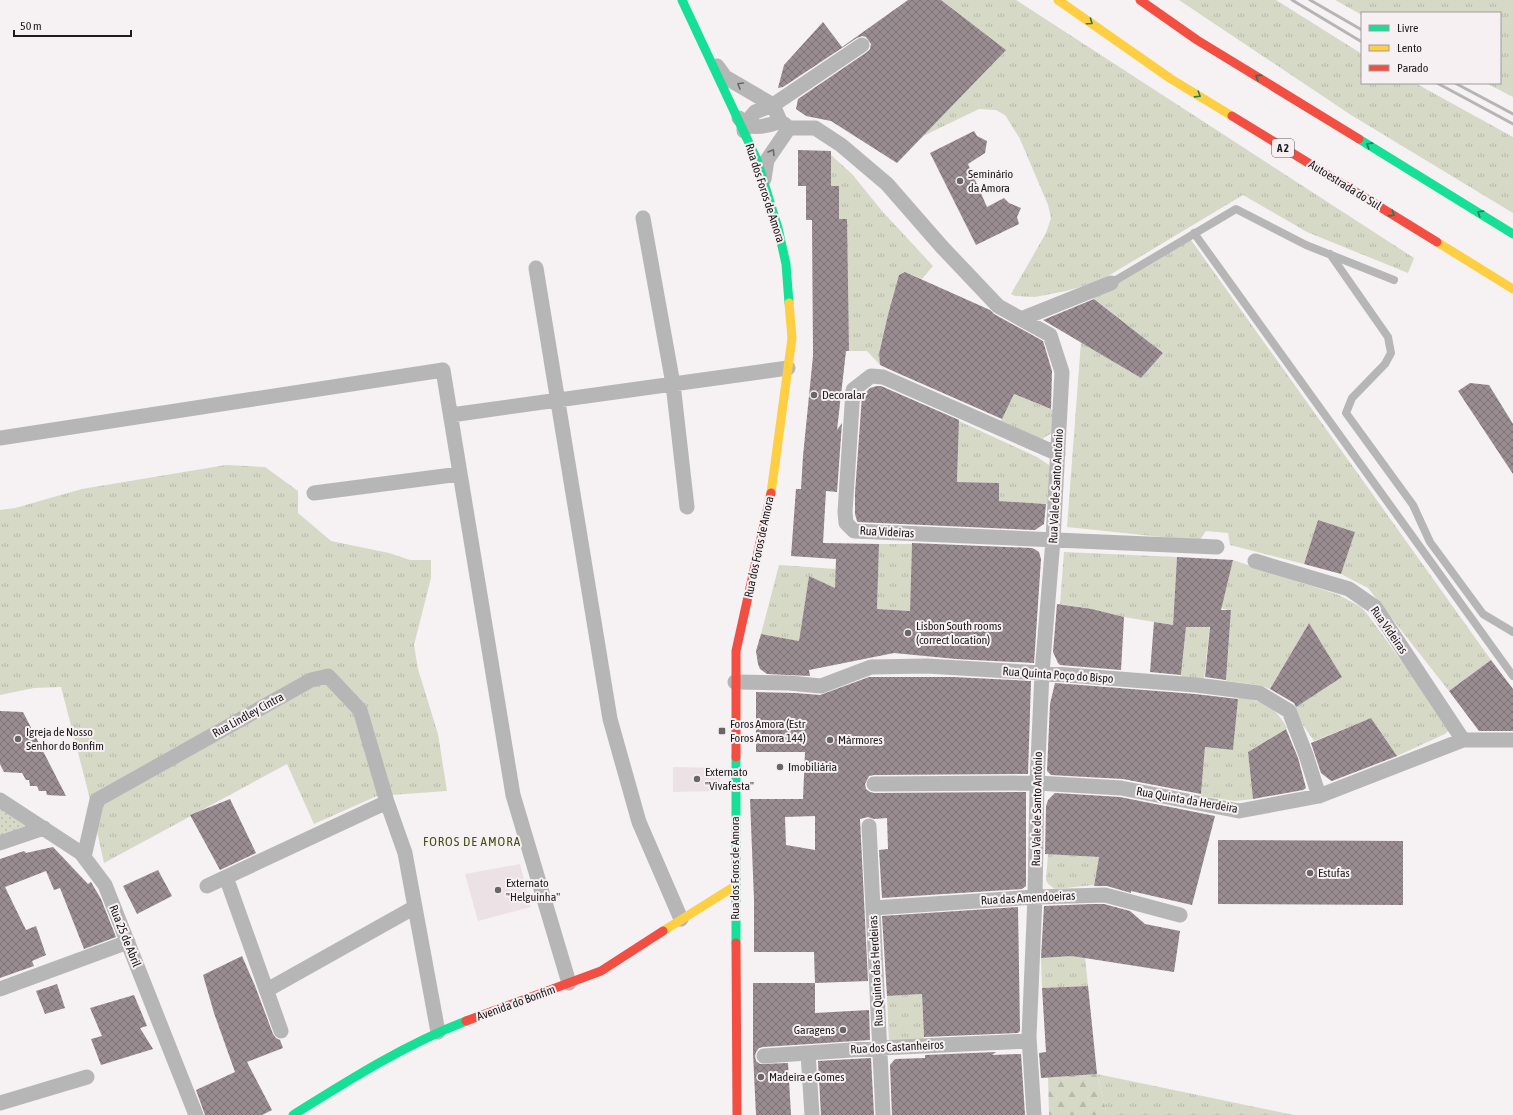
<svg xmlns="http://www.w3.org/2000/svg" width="1513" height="1115" viewBox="0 0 1513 1115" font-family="'Asap Condensed',sans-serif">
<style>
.built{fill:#ece2e6}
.grass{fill:url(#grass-tufts)}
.forest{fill:url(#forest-firs)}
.park{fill:url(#park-dots)}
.building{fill:url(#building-cross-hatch);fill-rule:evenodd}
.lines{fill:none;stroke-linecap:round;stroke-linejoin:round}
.lane{stroke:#b7b6b6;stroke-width:8}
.street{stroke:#b7b6b6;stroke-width:15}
.fast{stroke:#16e098;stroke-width:9}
.slow{stroke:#ffcf43;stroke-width:9}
.jam{stroke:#f24e42;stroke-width:9}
.rail{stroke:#b6b5b5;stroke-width:3}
.oneway{stroke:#1a7e5a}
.oneway2{stroke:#6a6869}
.poi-dot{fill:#6a6667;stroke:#f7f0f2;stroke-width:1.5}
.labels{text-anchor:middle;stroke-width:4;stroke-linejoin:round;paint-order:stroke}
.shield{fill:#f7f0f2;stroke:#5f5b5c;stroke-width:1}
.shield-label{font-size:11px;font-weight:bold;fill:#1e1b1c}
.poi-label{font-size:12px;fill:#1e1b1c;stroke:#f7f0f2;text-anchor:start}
.street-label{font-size:12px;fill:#1e1b1c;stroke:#f7f0f2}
.neighbourhood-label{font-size:13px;letter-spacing:1px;fill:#455017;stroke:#f7f0f2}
</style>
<defs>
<pattern id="grass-tufts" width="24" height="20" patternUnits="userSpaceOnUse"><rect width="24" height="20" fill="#d6d9c6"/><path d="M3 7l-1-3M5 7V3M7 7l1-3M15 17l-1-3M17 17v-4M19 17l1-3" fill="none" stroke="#b7baaa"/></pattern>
<pattern id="forest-firs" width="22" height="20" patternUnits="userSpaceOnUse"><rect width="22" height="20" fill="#d6d9c6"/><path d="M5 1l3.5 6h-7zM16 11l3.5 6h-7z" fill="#b7baaa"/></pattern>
<pattern id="park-dots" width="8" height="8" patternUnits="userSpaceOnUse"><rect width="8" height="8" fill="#d6d9c6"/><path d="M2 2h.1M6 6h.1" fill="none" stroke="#b7baaa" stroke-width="1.8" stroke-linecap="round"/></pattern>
<pattern id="building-cross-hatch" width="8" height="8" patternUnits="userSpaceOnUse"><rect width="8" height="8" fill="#998d92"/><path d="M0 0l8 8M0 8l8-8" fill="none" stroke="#7c7276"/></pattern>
</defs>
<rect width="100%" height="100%" fill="#f6f1f3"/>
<path class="built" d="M 673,767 L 720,768 L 720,791 L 673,792 Z
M 520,864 L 531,907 L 478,921 L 465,874 Z"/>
<path class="grass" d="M 941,0 L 1016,0 L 1414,258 L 1408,273 L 1307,232 L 1243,195 L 1098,282 L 1066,291 L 1035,297 L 1015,296 L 1011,294 L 1046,233 L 1051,218 L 1048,205 L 1020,139 L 1005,115 L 996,110 L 979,109 L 923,136 L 1006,50 Z
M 1179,0 L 1276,0 L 1362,54 L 1362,83 L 1415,83 L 1513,137 L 1513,213 L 1351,115 Z
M 1335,0 L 1513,0 L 1513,97 L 1486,83 L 1500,83 L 1500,13 L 1362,13 L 1362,15 Z
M 831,155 L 852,174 L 882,211 L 933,266 L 922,279 L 905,272 L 899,275 L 879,354 L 880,365 L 867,351 L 849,351 L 848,317 L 839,219 L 831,186 Z
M 1191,240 L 1491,660 L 1449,691 L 1368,588 L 1341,574 L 1355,532 L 1318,520 L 1304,564 L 1230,545 L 1228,533 L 1206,531 L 1199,541 L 1067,527 L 1081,342 L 1141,378 L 1163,353 L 1088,294 Z
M 1014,394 L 1053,410 L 1052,433 L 1042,439 L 1001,421 Z
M 959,421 L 1037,457 L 1049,465 L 1051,473 L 1049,504 L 999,501 L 999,483 L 957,482 Z
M 226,465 L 265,467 L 298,491 L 298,513 L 331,541 L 389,553 L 410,560 L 431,560 L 431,578 L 414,645 L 418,669 L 438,734 L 447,791 L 377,796 L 314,824 L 287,764 L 104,863 L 89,795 L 61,687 L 34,688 L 0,695 L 0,510 L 15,508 L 82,489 Z
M 879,544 L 912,544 L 910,611 L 877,609 Z
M 1064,552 L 1177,557 L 1173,625 L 1124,617 L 1092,609 L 1060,604 Z
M 1233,560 L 1339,595 L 1361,607 L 1368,615 L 1448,725 L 1448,731 L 1445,734 L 1397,756 L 1371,718 L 1314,741 L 1292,709 L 1342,677 L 1309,623 L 1270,689 L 1259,685 L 1226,681 L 1231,611 L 1221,608 Z
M 779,565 L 836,569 L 835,588 L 809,576 L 799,641 L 761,634 Z
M 1210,623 L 1204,679 L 1181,677 L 1186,627 Z
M 1238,697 C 1262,700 1275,706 1287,728 L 1248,752 L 1253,799 L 1235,801 L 1201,796 L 1205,747 L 1233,750 Z
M 1048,854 L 1099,857 L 1094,885 L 1055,889 C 1051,886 1048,885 1046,880 Z
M 1072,956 L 1085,957 L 1088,986 L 1042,988 L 1041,958 Z
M 922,994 L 924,1040 L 889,1043 L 887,996 Z
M 1097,1074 L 1294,1115 L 1107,1115 Z"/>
<path class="forest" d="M 1097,1074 L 1107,1115 L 1049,1115 L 1048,1077 Z"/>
<path class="park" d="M 0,803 L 44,828 L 0,843 Z"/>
<path class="building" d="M 908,0 L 941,0 L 1006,50 L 897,163 L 831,121 L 806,116 L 796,109 L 798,99 L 867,52 L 870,49 L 871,44 L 866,37 L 862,36 L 857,38 L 783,87 L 778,88 L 784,65 L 823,22 L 842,47 Z
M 974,131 L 977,136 L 987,141 L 985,153 L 968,164 L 987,207 L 1004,198 L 1009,203 L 1021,208 L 1017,217 L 1019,224 L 976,245 L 930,153 Z
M 798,150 L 831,151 L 831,186 L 839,186 L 839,219 L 847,219 L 849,351 L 846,351 L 837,430 L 842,423 L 837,492 L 826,491 L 823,543 L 879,544 L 877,609 L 910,611 L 912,543 L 1032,548 L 1036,550 L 1039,552 L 1041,559 L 1034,663 L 956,659 L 894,653 L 809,670 L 810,676 L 767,674 L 760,669 L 758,664 L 756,651 L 761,634 L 799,641 L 809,576 L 835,588 L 836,559 L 791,556 L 796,489 L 801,489 L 803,456 L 813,356 L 812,220 L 806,220 L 806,186 L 798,186 Z
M 905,272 L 990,310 L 994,314 L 1043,341 L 1052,371 L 1051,409 L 1014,394 L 1002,419 L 893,371 L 880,365 L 879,354 L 888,315 L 899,275 Z
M 1094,299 L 1163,353 L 1141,378 L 1043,320 Z
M 1470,383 L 1489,385 L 1513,424 L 1513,474 L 1458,391 Z
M 877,386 L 881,386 L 959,420 L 957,482 L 999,483 L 999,501 L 1046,504 L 1044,524 L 1035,530 L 858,522 L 857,521 L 855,514 L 855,493 L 862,396 L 870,388 Z
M 1318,520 L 1355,532 L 1341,574 L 1304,564 Z
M 1177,557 L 1233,560 L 1221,610 L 1231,610 L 1226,680 L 1205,677 L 1210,627 L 1186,627 L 1181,675 L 1150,672 L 1154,622 L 1173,625 Z
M 1057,604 L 1092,609 L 1124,617 L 1121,670 L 1060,665 L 1058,663 L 1053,652 Z
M 1309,623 L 1342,677 L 1296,707 L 1294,703 L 1270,689 Z
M 1491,660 L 1513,689 L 1513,731 L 1479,731 L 1449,691 Z
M 869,677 L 953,677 L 1031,681 L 1028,774 L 874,775 L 869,776 L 865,784 L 866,789 L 870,792 L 874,793 L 1026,792 L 1026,886 L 1022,889 L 882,898 L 879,850 L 888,849 L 887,818 L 874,819 L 868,817 L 860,819 L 868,981 L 815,983 L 814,952 L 754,952 L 754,900 L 750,799 L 803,799 L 805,752 L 756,752 L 756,692 L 795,693 L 820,695 ZM 815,816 L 815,850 L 786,845 L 785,817 Z
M 1055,683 L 1195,694 L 1238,699 L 1233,750 L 1205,747 L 1201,794 L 1123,779 L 1051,775 L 1047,771 L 1050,704 Z
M 0,711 L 23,712 L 66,796 L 47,795 L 46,791 L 39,791 L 37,786 L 30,786 L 29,780 L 26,780 L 22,773 L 4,772 L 0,764 Z
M 1371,718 L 1397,756 L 1332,781 L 1330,780 L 1321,773 L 1311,743 Z
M 1286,729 L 1298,758 L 1306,788 L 1303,790 L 1253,799 L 1248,752 Z
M 1055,793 L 1120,797 L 1215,816 L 1192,905 L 1131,891 L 1131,893 L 1107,886 L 1094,886 L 1099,857 L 1045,854 L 1046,806 L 1048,800 Z
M 230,799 L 256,853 L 220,870 L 190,815 Z
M 1218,840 L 1403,841 L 1403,905 L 1218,904 Z
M 53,847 L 88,884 L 91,882 L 101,899 L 116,937 L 84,949 L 60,888 L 54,890 L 46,871 L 5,887 L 26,930 L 36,926 L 46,955 L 32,961 L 34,966 L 0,978 L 0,859 L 24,851 L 26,853 Z
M 158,870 L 172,896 L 137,914 L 123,886 Z
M 1092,904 L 1104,904 L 1130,911 L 1145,924 L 1180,931 L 1174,972 L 1072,956 L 1041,958 L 1044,906 Z
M 1018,907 L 1020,1031 L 1018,1033 L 924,1037 L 922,994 L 887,996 L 882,916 Z
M 242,956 L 255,986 L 273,1034 L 276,1038 L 280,1040 L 283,1048 L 247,1062 L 272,1110 L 262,1115 L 205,1115 L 196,1090 L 235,1072 L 214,1013 L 203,975 Z
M 753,983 L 815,983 L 815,1013 L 869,1010 L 870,1040 L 763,1047 L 759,1048 L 756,1052 L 755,1056 L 756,1061 L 760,1064 L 788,1063 L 791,1115 L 756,1115 L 753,1053 Z
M 57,984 L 65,1008 L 45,1014 L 36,991 Z
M 1088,986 L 1097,1074 L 1041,1078 L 1039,1053 L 1046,1052 L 1042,988 Z
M 134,995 L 147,1026 L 140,1028 L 153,1049 L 101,1065 L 91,1039 L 102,1036 L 90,1008 Z
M 996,1052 L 992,1055 L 1021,1054 L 1025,1115 L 892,1115 L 890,1065 L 895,1059 L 925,1058 L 925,1055 Z
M 871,1058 L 874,1115 L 821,1115 L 818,1061 Z"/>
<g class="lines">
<path class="lane" d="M 1194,233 L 1513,676
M 1330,254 L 1388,337 L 1391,353 L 1385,364 L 1352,398 L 1346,413 L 1413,505 L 1430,542 L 1483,614 L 1513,632
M 1111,283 L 1236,209 L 1306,245 L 1394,280"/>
<path class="street" d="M 862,45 L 773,105 L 780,121 L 789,128 L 815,128 L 841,145 L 887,184 L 942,247 L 998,306 L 1050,335 L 1062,372 L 1053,540 L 1042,673 L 1037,783 L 1035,897 L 1029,1037 L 1034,1115
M 717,66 L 725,77 L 773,105
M 739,118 L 744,123 L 744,125 C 757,128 767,127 780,121
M 744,131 L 744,125 L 755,112 L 773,105
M 764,179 L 767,160 L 789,128
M 643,218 L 673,384 L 687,507
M 536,268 L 610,719 L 639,822 L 681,919
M 1021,319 L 1111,283
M 451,415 L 788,368
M 0,438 L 443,370 L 513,795 L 569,983
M 1058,454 L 883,377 L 871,376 L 853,390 L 845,512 L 846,523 L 854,531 L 1217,547
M 314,493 L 460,474
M 1255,561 L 1349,589 L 1375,607 L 1463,740
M 735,682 L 789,683 L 821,686 L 871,667 L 927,666 L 1042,673 L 1196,685 L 1259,693 L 1289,711 L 1306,755 L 1319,796
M 874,784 L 1037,783 L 1121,788 L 1239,811 L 1319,796 L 1463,740 L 1513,740
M 0,800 L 81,853 L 105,885 L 196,1115
M 869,826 L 883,1115
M 0,843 L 44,828
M 84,857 L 97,800 L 311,680 L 328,676 L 360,710 L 387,802 L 405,853 L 438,1032
M 226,877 L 281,1031
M 207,886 L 387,802
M 873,908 L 1035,897 L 1105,895 L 1180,915
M 0,989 L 128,942
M 267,990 L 415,907
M 808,1053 L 812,1115
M 764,1056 L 880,1048 L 1029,1041
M 0,1103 L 87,1077"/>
<path class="fast" d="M 682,0 L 757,160 L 778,228 L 786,264 L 789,303
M 1359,139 L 1513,234
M 736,757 L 736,943
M 293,1115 C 349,1080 404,1045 466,1021"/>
<path class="slow" d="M 1058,0 L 1171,79 L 1232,116
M 1437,242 L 1513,289
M 771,493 L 792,338 L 789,303
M 663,931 L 735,886"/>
<path class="jam" d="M 1140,0 L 1197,40 L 1359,139
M 1232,116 L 1437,242
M 736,757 L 736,651 L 771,493
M 736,943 L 737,1115
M 466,1021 L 601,971 L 663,931"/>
<path class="rail" d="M 1292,0 L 1362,42
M 1310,0 L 1362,30
M 1437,83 L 1513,124
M 1455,83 L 1513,114"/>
</g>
<defs><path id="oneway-chevron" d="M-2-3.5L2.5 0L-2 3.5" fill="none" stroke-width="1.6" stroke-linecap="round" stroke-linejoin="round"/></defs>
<g class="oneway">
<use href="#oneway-chevron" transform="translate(1090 22) rotate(35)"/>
<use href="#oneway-chevron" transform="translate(1258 77) rotate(-148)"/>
<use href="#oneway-chevron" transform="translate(1198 95) rotate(32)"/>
<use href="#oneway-chevron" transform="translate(1369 145) rotate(-148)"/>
<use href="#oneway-chevron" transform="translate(1480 213) rotate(-148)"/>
<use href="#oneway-chevron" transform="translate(1392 214) rotate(32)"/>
</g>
<g class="oneway2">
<use href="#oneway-chevron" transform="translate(740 85) rotate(-150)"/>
<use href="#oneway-chevron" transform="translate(772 152) rotate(-59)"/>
</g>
<g class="poi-dot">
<circle cx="960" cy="181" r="4"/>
<circle cx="814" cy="395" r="4"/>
<circle cx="908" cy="633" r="4"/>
<rect x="718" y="727" width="8" height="8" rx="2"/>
<circle cx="18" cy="739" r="4"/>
<circle cx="830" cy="740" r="4"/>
<circle cx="780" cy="767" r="4"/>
<circle cx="697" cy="779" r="4"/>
<circle cx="1310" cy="873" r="4"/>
<circle cx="498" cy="890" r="4"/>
<circle cx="843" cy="1030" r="4"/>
<circle cx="761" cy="1077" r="4"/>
</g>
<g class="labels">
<rect class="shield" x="1272" y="139" width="22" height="18" rx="3"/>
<g class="shield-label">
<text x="1283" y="152">A 2</text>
</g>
<g class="poi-label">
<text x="968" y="178">Seminário<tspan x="968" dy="14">da Amora</tspan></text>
<text x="822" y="399">Decoralar</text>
<text x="916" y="630">Lisbon South rooms<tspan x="916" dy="14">(correct location)</tspan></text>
<text x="730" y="728">Foros Amora (Estr<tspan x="730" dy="14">Foros Amora 144)</tspan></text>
<text x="26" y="736">Igreja de Nosso<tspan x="26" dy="14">Senhor do Bonfim</tspan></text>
<text x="838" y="744">Mármores</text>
<text x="788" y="771">Imobiliária</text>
<text x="705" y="776">Externato<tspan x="705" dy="14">"Vivafesta"</tspan></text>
<text x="1318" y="877">Estufas</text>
<text x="506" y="887">Externato<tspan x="506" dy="14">"Helguinha"</tspan></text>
<text x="835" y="1034" text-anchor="end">Garagens</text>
<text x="769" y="1081">Madeira e Gomes</text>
</g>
<g class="street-label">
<text transform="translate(1345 185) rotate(32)" y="4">Autoestrada do Sul</text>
<text transform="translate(765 193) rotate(72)" y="4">Rua dos Foros de Amora</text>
<text transform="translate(1056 486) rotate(-87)" y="4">Rua Vale de Santo António</text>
<text transform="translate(887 532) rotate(3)" y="4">Rua Videiras</text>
<text transform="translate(759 547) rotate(-78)" y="4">Rua dos Foros de Amora</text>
<text transform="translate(1389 630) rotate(55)" y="4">Rua Videiras</text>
<text transform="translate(1058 675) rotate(4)" y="4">Rua Quinta Poço do Bispo</text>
<text transform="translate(248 715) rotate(-29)" y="4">Rua Lindley Cintra</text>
<text transform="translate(1187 800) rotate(10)" y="4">Rua Quinta da Herdeira</text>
<text transform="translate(1037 809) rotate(-89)" y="4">Rua Vale de Santo António</text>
<text transform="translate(735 868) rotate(-90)" y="4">Rua dos Foros de Amora</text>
<text transform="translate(1028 898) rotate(-3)" y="4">Rua das Amendoeiras</text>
<text transform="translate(125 936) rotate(68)" y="4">Rua 25 de Abril</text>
<text transform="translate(876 971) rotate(-93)" y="4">Rua Quinta das Herdeiras</text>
<text transform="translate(516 1003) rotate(-20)" y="4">Avenida do Bonfim</text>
<text transform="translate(897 1047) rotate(-3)" y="4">Rua dos Castanheiros</text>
</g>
<g class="neighbourhood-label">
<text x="472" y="846">FOROS DE AMORA</text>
</g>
</g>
<rect x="1361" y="12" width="140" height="72" fill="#f7f0f2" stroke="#a09b9c"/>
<rect x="1369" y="25" width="20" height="6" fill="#16e098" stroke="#a09b9c"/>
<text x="1397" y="32" font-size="12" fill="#1e1b1c">Livre</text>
<rect x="1369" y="45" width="20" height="6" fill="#ffcf43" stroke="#a09b9c"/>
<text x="1397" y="52" font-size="12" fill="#1e1b1c">Lento</text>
<rect x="1369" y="65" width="20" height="6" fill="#f24e42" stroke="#a09b9c"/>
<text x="1397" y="72" font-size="12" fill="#1e1b1c">Parado</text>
<path d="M14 30v6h117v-6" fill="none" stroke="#1e1b1c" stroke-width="2"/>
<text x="20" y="30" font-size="12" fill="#1e1b1c" stroke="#f7f0f2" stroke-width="3" paint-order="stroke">50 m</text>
</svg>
